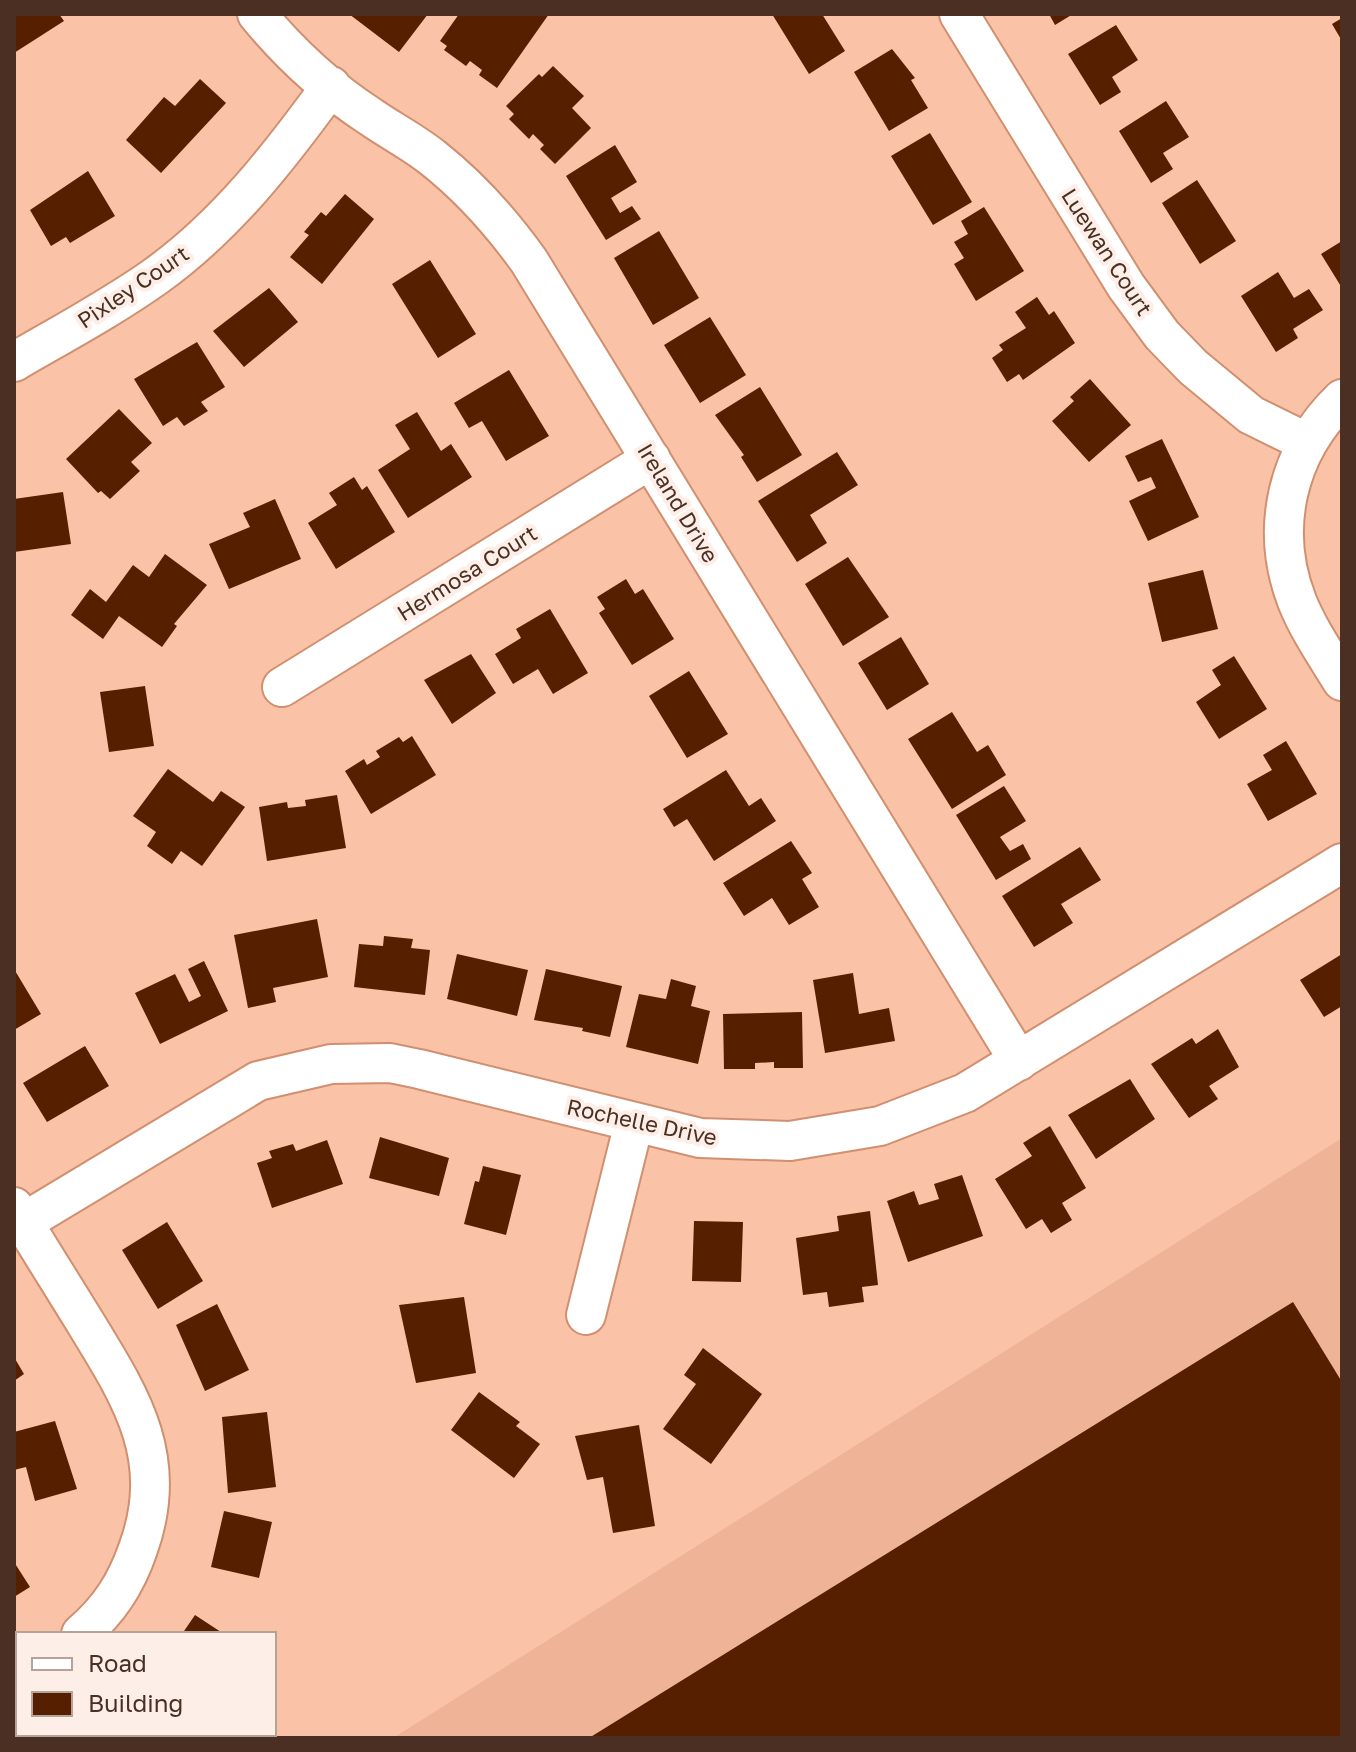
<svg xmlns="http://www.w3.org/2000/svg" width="1356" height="1752" viewBox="0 0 1356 1752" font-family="'Golos Text',sans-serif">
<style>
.built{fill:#efb497}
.building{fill:#551f00}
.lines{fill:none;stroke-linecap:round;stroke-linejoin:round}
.minor-casing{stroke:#d08f6f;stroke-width:42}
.minor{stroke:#fff;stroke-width:38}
.labels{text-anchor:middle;stroke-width:8;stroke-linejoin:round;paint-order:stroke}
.street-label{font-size:22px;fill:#4a2f22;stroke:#fdeee7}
</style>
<rect width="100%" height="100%" fill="#fac3a8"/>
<path class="built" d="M 1342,1138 L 1342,1738 L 393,1738 Z"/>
<path class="building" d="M 14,14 L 59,14 L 64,21 L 14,53 Z
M 349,14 L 428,14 L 399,52 Z
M 459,14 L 549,14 L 497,88 L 479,75 L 482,70 L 470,61 L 466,66 L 444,50 L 447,46 L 440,41 Z
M 772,14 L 822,14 L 845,51 L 809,74 Z
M 1049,14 L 1073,14 L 1055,25 Z
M 1342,18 L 1342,41 L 1332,24 Z
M 1116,25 L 1138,60 L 1112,77 L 1121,92 L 1100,105 L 1068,54 Z
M 892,49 L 915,78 L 911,80 L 928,108 L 889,131 L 854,72 Z
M 553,66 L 584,96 L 572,108 L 591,128 L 555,164 L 540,149 L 544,145 L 533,134 L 529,139 L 509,119 L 514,114 L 506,106 L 539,74 L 542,77 Z
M 200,79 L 226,103 L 161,173 L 126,140 L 164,97 L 175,106 Z
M 1166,101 L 1189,137 L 1163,153 L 1173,169 L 1151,183 L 1119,131 Z
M 930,133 L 972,202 L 933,225 L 891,156 Z
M 615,145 L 637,182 L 611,198 L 620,213 L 632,206 L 641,219 L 606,240 L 566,176 Z
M 88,171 L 115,216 L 70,243 L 66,237 L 51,246 L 30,210 Z
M 1197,180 L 1236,241 L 1200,264 L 1162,203 Z
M 345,194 L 374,219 L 322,284 L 290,257 L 309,235 L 304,232 L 321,212 L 326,216 Z
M 984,207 L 1024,271 L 976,301 L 954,264 L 964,258 L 954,242 L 968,234 L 961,221 Z
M 659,231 L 699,298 L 653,325 L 614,258 Z
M 1342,241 L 1342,288 L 1321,254 Z
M 430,260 L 476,334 L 438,358 L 392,284 Z
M 1278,272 L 1294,298 L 1309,289 L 1323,310 L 1293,329 L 1298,338 L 1276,352 L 1241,296 Z
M 269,288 L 298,322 L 244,367 L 213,331 Z
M 1037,297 L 1049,315 L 1054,311 L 1075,343 L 1023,380 L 1019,374 L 1007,382 L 992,358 L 1003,350 L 999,345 L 1026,328 L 1015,312 Z
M 710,317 L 746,375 L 700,403 L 664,345 Z
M 197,342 L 225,387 L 201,402 L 208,411 L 184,426 L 177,417 L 163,426 L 134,379 Z
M 509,370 L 549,436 L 506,461 L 482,421 L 469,428 L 454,403 Z
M 1090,379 L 1131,425 L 1089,462 L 1052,421 L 1074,401 L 1070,397 Z
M 760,387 L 802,455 L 757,482 L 741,457 L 744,455 L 715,415 Z
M 119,409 L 152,443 L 131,462 L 140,471 L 110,499 L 101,491 L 98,493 L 66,459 Z
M 417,412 L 441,451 L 451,444 L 472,477 L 408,518 L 378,470 L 410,449 L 395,425 Z
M 1162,439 L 1199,517 L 1148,541 L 1129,501 L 1156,488 L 1151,477 L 1138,482 L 1125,456 Z
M 837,452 L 858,485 L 810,515 L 827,543 L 797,562 L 758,501 Z
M 354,477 L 362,490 L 367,486 L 395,532 L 336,569 L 308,523 L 337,505 L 329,493 Z
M 63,492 L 71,544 L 14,552 L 14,499 Z
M 275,499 L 301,559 L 229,589 L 209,544 L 250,527 L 243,513 Z
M 165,554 L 207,585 L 174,624 L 177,626 L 162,647 L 119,616 L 103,639 L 71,615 L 90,589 L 106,602 L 133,565 L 149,577 Z
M 848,557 L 889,617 L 843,646 L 805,584 Z
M 1203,570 L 1218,629 L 1162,642 L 1148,583 Z
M 626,579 L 635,594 L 643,589 L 674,639 L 632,665 L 599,613 L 605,609 L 597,597 Z
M 550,609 L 588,673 L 553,694 L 538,669 L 513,684 L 495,654 L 521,638 L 516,629 Z
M 901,637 L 929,684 L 887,710 L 858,663 Z
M 471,654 L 496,693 L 452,724 L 424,680 Z
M 1234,656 L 1267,709 L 1219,739 L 1196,702 L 1221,685 L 1212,670 Z
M 689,671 L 728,734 L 687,758 L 649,696 Z
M 145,686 L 154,746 L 109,752 L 100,692 Z
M 952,712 L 977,752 L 988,745 L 1006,775 L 952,809 L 908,739 Z
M 412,736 L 436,775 L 371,814 L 345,771 L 364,759 L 367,765 L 380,757 L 376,751 L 399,737 L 403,742 Z
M 1286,741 L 1317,794 L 1268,821 L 1247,784 L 1272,770 L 1263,755 Z
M 168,769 L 213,802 L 221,791 L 245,807 L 202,866 L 181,851 L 172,864 L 147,846 L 156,832 L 133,816 Z
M 726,770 L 749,806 L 761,798 L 776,821 L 714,861 L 687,819 L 674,827 L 663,809 Z
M 1004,786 L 1026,821 L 1000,837 L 1010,851 L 1023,844 L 1031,859 L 996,880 L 956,815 Z
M 337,795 L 346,848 L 267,861 L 259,807 L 287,802 L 288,808 L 306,806 L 305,800 Z
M 791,841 L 812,873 L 802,879 L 819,907 L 789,925 L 772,898 L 744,916 L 723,883 Z
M 1080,847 L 1101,880 L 1061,904 L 1073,923 L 1034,947 L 1002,896 Z
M 317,919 L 328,977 L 273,988 L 276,1002 L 248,1008 L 234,935 Z
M 384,936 L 413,939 L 411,948 L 430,950 L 425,995 L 354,987 L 359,944 L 383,946 Z
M 457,954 L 528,970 L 517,1016 L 447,999 Z
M 1342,954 L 1342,1006 L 1324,1017 L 1300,980 Z
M 204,961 L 228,1011 L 160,1044 L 135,993 L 175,974 L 189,1002 L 201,996 L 188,969 Z
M 14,969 L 41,1014 L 14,1030 Z
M 546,969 L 622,986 L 610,1037 L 582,1031 L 583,1028 L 534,1020 Z
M 853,973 L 859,1014 L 889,1008 L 895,1041 L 825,1053 L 813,980 Z
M 671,979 L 696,986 L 691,1006 L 710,1011 L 698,1064 L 626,1047 L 639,994 L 666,999 Z
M 802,1012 L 803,1068 L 774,1068 L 774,1062 L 755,1063 L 755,1069 L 724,1069 L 723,1014 Z
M 1218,1029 L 1239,1067 L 1209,1086 L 1218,1099 L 1189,1118 L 1151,1064 L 1192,1038 L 1196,1044 Z
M 85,1046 L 109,1086 L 47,1122 L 23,1083 Z
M 1130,1079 L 1155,1119 L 1096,1159 L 1068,1115 Z
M 1050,1126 L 1086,1188 L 1062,1203 L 1072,1220 L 1051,1233 L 1042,1219 L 1026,1229 L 995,1179 L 1032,1156 L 1023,1143 Z
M 380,1137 L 449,1158 L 439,1196 L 369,1178 Z
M 327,1140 L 343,1184 L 272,1208 L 257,1163 L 272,1158 L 269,1151 L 293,1144 L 296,1151 Z
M 483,1166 L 521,1175 L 506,1235 L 464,1224 L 475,1181 L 479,1182 Z
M 962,1175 L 983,1236 L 908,1262 L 887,1201 L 914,1191 L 919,1205 L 939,1199 L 934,1184 Z
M 870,1211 L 878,1285 L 862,1287 L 864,1302 L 829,1307 L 827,1292 L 803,1295 L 796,1238 L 839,1231 L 837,1216 Z
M 694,1221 L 743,1222 L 741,1282 L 692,1281 Z
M 167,1222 L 203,1281 L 158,1309 L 122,1250 Z
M 464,1297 L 476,1373 L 416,1383 L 399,1305 Z
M 1293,1302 L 1342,1382 L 1342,1738 L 589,1738 Z
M 217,1304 L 249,1370 L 205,1391 L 176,1325 Z
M 703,1348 L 762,1394 L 711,1464 L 663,1429 L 696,1384 L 684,1375 Z
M 14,1357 L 24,1374 L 14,1381 Z
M 479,1392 L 520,1422 L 516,1426 L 540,1444 L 514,1478 L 451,1430 Z
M 267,1412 L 276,1487 L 228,1493 L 222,1417 Z
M 55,1421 L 77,1489 L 35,1501 L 26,1467 L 14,1470 L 14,1432 Z
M 639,1425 L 655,1526 L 613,1533 L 603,1477 L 587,1480 L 575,1436 Z
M 224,1511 L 272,1522 L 259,1578 L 211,1567 Z
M 14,1562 L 30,1587 L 14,1597 Z
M 195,1615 L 224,1634 L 182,1634 Z
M 71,1734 L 167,1734 L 170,1738 L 65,1738 Z"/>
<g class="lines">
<defs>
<path id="minor" d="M 257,14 C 289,53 328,89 371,117 C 391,131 413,142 433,158 C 471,188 501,222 529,261 L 1019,1061
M 959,14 L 1126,286 L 1162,335 L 1193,367 L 1251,415 L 1306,442
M 14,362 C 62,334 111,308 156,276 C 227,225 280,156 331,86
M 1342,399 C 1287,452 1269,529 1297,601 C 1308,629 1326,655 1342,681
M 282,687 L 651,459
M 14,1207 C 37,1245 61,1283 85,1322 C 131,1397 171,1458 138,1549 C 126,1584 109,1610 81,1634
M 14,1228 L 258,1081 L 331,1064 L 390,1063 L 419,1069 L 700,1138 L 790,1141 L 880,1126 L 965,1093 L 1342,863
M 586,1315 L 634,1123
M 14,1679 L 18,1677"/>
</defs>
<use href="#minor" class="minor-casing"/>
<use href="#minor" class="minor"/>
</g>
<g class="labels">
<g class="street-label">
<text transform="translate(1107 252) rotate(57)" y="8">Luewan Court</text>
<text transform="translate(133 287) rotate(-34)" y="8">Pixley Court</text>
<text transform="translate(678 503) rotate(59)" y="8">Ireland Drive</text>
<text transform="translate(467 573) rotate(-32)" y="8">Hermosa Court</text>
<text transform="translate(642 1122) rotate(12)" y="8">Rochelle Drive</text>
</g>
</g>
<rect width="1356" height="1752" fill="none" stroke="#4a2f22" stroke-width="32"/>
<rect x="16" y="1632" width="260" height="104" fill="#fdeee7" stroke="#b5a298" stroke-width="2"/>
<rect x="32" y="1658" width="40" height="12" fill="#ffffff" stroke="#b5a298" stroke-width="2"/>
<text x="88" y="1672" font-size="24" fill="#4a2f22">Road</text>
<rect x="32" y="1692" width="40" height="24" fill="#551f00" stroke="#b5a298" stroke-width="2"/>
<text x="88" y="1712" font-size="24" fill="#4a2f22">Building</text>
</svg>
